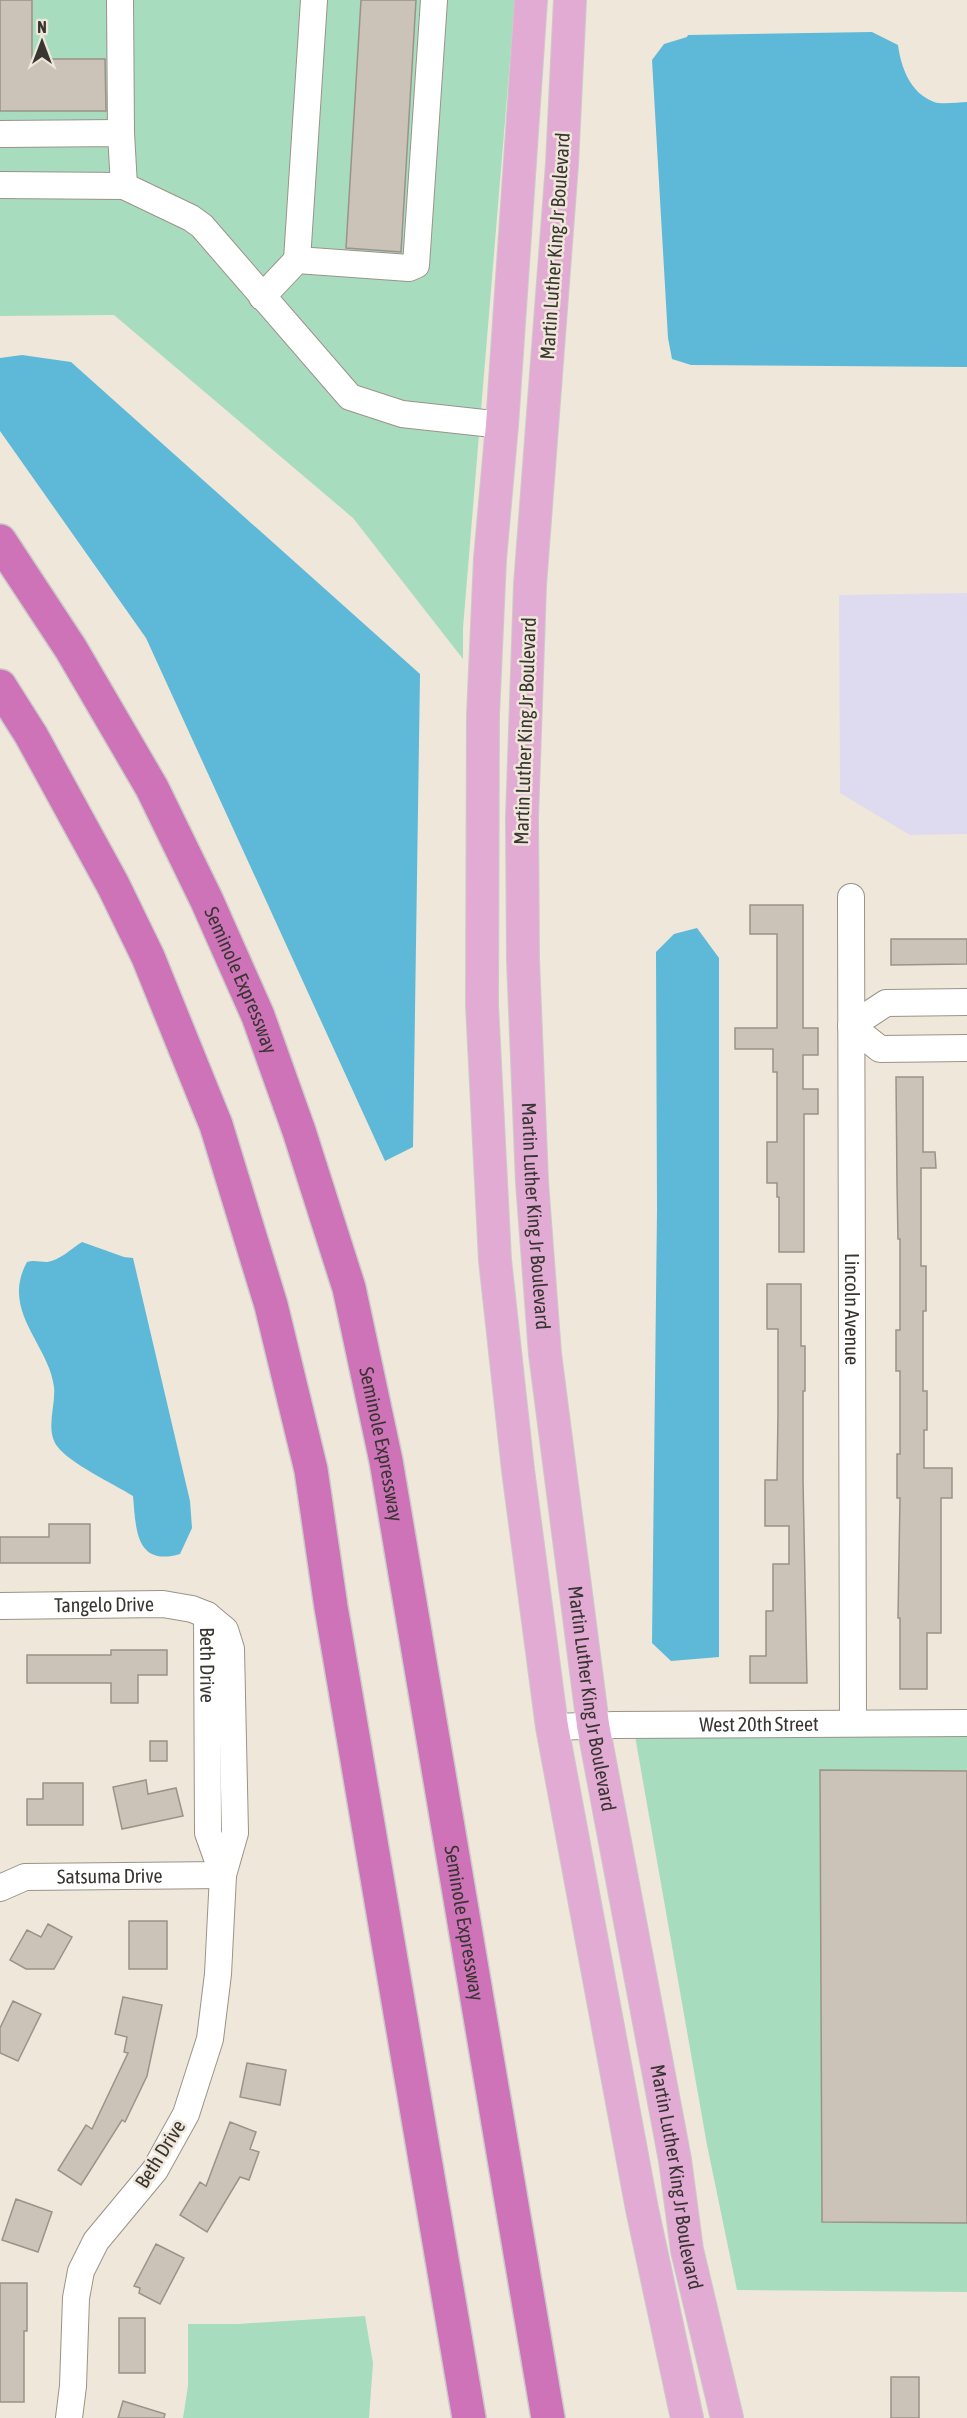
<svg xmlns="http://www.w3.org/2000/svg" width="967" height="2418" viewBox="0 0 967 2418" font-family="'Asap Condensed',sans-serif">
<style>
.industrial{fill:#dedbf1}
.green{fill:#a8dcbf}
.water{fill:#5db9d7}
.building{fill:#cbc3b7;stroke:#9b9388;stroke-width:1.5}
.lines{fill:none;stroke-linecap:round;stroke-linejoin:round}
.minor-casing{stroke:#9b9388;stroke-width:28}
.major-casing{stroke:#cccac9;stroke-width:34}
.highway-casing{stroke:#cccac9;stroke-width:36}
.minor{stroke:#fff;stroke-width:26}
.major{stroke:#e2abd4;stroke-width:32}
.highway{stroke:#ce73b8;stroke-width:33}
.labels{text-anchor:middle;stroke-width:5;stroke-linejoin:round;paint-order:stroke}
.street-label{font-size:20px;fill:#393531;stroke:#efe7da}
</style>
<rect width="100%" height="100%" fill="#efe7da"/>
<path class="industrial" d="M 967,593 L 967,834 L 910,835 L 840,793 L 839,595 Z"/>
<path class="green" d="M 0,0 L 515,0 L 463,628 L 463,659 L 353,518 L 114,315 L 0,316 Z
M 967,1734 L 967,2292 L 737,2290 L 707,2145 L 635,1736 Z
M 365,2316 L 373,2363 L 369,2418 L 183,2418 L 188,2386 L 188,2324 L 238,2324 Z"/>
<path class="water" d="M 872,32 L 898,45 C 901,67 910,93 934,102 C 943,105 958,102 967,102 L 967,367 L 691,365 L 672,359 L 668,338 L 652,60 L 664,44 L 687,37 L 688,35 Z
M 22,355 L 71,362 L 420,674 L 413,1147 L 385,1161 L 146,638 L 0,431 L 0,358 Z
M 697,928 L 719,958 L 719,1657 L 671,1661 L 652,1643 L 657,1211 L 656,952 L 674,934 Z
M 82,1242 L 124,1257 L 133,1258 L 190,1501 L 192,1528 L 180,1554 C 135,1567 136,1528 133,1496 C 114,1484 69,1463 57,1446 C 45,1429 56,1406 54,1387 C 49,1344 0,1311 27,1262 C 35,1260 39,1262 47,1262 C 59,1261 72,1248 82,1242 Z"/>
<path class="building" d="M 0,0 L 32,0 L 32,59 L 105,59 L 106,111 L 0,111 Z
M 361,0 L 416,0 L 401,252 L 346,248 Z
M 750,905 L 803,905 L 803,1028 L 818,1028 L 818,1055 L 803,1055 L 803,1089 L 818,1089 L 818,1114 L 804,1114 L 804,1252 L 779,1252 L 779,1197 L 777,1197 L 777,1183 L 767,1183 L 767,1142 L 777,1142 L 777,1072 L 773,1072 L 773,1049 L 735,1049 L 735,1028 L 777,1028 L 777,934 L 750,934 Z
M 891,939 L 967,939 L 967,964 L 891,965 Z
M 896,1077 L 923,1077 L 923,1152 L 935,1152 L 936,1168 L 921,1168 L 921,1266 L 926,1266 L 926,1311 L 923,1311 L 923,1391 L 927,1391 L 927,1430 L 924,1430 L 924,1468 L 952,1468 L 952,1498 L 941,1498 L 941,1633 L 927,1633 L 927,1689 L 900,1689 L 900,1618 L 898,1618 L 900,1498 L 897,1498 L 897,1454 L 900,1454 L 900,1371 L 896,1371 L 896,1330 L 900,1330 L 900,1239 L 898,1239 L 897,1184 Z
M 767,1284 L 801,1284 L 801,1346 L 805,1346 L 805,1391 L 803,1391 L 803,1480 L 807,1683 L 750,1683 L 750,1656 L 766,1656 L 766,1611 L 773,1611 L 773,1564 L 789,1564 L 789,1526 L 765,1526 L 765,1480 L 777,1480 L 778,1414 L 778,1329 L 767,1329 Z
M 49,1524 L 90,1524 L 90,1563 L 0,1563 L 0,1537 L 49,1537 Z
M 111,1650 L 167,1650 L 167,1675 L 138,1675 L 138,1703 L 111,1703 L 111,1683 L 27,1683 L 27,1655 L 111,1655 Z
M 150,1741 L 167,1741 L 167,1761 L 150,1761 Z
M 820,1770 L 967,1771 L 967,2223 L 822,2222 Z
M 146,1780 L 148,1794 L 176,1788 L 183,1816 L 122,1829 L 113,1787 Z
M 43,1783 L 83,1783 L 83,1825 L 27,1825 L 27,1799 L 43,1799 Z
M 129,1921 L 167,1921 L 167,1969 L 129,1969 Z
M 48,1924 L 72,1937 L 54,1969 L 26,1969 L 10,1960 L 27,1930 L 41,1937 Z
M 123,1997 L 162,2005 L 147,2076 L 125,2122 L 122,2120 L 81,2185 L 58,2170 L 86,2125 L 92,2129 L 128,2053 L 124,2052 L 127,2037 L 115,2034 Z
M 13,2001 L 41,2014 L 18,2061 L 0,2053 L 0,2028 Z
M 247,2063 L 286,2070 L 280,2105 L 240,2097 Z
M 230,2122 L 256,2132 L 250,2149 L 259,2152 L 249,2180 L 240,2177 L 207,2232 L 180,2215 L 200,2182 L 206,2186 Z
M 16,2199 L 52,2212 L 38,2252 L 2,2240 Z
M 156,2244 L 184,2258 L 160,2304 L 139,2293 L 140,2288 L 134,2286 Z
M 0,2283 L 27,2283 L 27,2331 L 24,2331 L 24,2402 L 0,2402 Z
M 119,2318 L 145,2318 L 145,2373 L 119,2373 Z
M 891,2377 L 919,2377 L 919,2418 L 891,2418 Z
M 123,2401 L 165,2414 L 164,2418 L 118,2418 Z"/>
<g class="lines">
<defs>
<g id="minor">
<path d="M 120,0 L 121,133"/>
<path d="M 0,134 L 121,133 L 124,186"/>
<path d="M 0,185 L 124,186 L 191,218 L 202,226 L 350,397 L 402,414 L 502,425"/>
<path d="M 297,260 L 314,0"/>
<path d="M 262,297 L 297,260 L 409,268 L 416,265 L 434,0"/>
<path id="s1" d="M 851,897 L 853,1723"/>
<path d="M 967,1002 L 886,1003 L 851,1026 L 880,1049 L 967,1048"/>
<path id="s2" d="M 0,1606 L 163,1604 L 192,1609 L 207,1615 L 225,1630 L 231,1649 L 235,1833 L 223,1875 L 218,1974 L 210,2039 L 186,2114 L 155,2170 L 96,2241 L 81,2271 L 76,2298 L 73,2386 L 69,2418"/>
<path id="s3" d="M 207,1615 L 208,1833 L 223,1875"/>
<path id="s4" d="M 552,1727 L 615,1725 L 967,1723"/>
<path id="s5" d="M 0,1888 L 25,1877 L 223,1875"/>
</g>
<g id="major">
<path d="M 531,0 L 502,425 L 490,559 L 483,715 L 482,1005 L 495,1260 L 518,1470 L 552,1727 L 642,2209 L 687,2418"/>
<path id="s6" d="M 570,0 L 562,164 L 530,585 L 522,818 L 523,960 L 532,1182 L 545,1354 L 593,1725 L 675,2160 L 687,2250 L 727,2418"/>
</g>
<g id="highway">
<path id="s7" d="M 0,541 L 71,649 L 152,788 L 207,901 L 258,1016 L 299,1131 L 349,1288 L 386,1461 L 548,2418"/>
<path d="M 0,686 L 31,735 L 113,885 L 148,957 L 216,1125 L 271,1305 L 311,1470 L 331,1607 L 469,2418"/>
</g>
</defs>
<use href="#minor" class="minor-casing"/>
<use href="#major" class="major-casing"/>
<use href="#highway" class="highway-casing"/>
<use href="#minor" class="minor"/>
<use href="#major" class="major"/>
<use href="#highway" class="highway"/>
</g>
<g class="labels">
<g class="street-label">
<text transform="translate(555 246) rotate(-86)" y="7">Martin Luther King Jr Boulevard</text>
<text transform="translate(525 731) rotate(-88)" y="7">Martin Luther King Jr Boulevard</text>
<text dy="7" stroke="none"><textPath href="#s7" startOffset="502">Seminole Expressway</textPath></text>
<text dy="7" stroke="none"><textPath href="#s6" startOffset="1218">Martin Luther King Jr Boulevard</textPath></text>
<text dy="7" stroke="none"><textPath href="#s1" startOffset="412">Lincoln Avenue</textPath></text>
<text dy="7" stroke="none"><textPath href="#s7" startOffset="988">Seminole Expressway</textPath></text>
<text dy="7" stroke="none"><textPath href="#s2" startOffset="104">Tangelo Drive</textPath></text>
<text dy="7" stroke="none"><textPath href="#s3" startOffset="50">Beth Drive</textPath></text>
<text dy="7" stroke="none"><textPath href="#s6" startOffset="1704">Martin Luther King Jr Boulevard</textPath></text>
<text dy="7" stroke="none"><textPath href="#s4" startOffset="207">West 20th Street</textPath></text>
<text dy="7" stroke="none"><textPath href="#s5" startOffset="112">Satsuma Drive</textPath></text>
<text dy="7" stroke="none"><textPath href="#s7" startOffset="1474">Seminole Expressway</textPath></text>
<text transform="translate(160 2154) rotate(-58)" y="7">Beth Drive</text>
<text dy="7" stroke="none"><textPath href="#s6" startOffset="2190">Martin Luther King Jr Boulevard</textPath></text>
</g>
</g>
<g transform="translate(42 42)" stroke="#efe7da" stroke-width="4.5" paint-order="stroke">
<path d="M0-4.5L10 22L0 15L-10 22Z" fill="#393531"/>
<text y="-9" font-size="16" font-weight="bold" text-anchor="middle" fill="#393531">N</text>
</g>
</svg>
